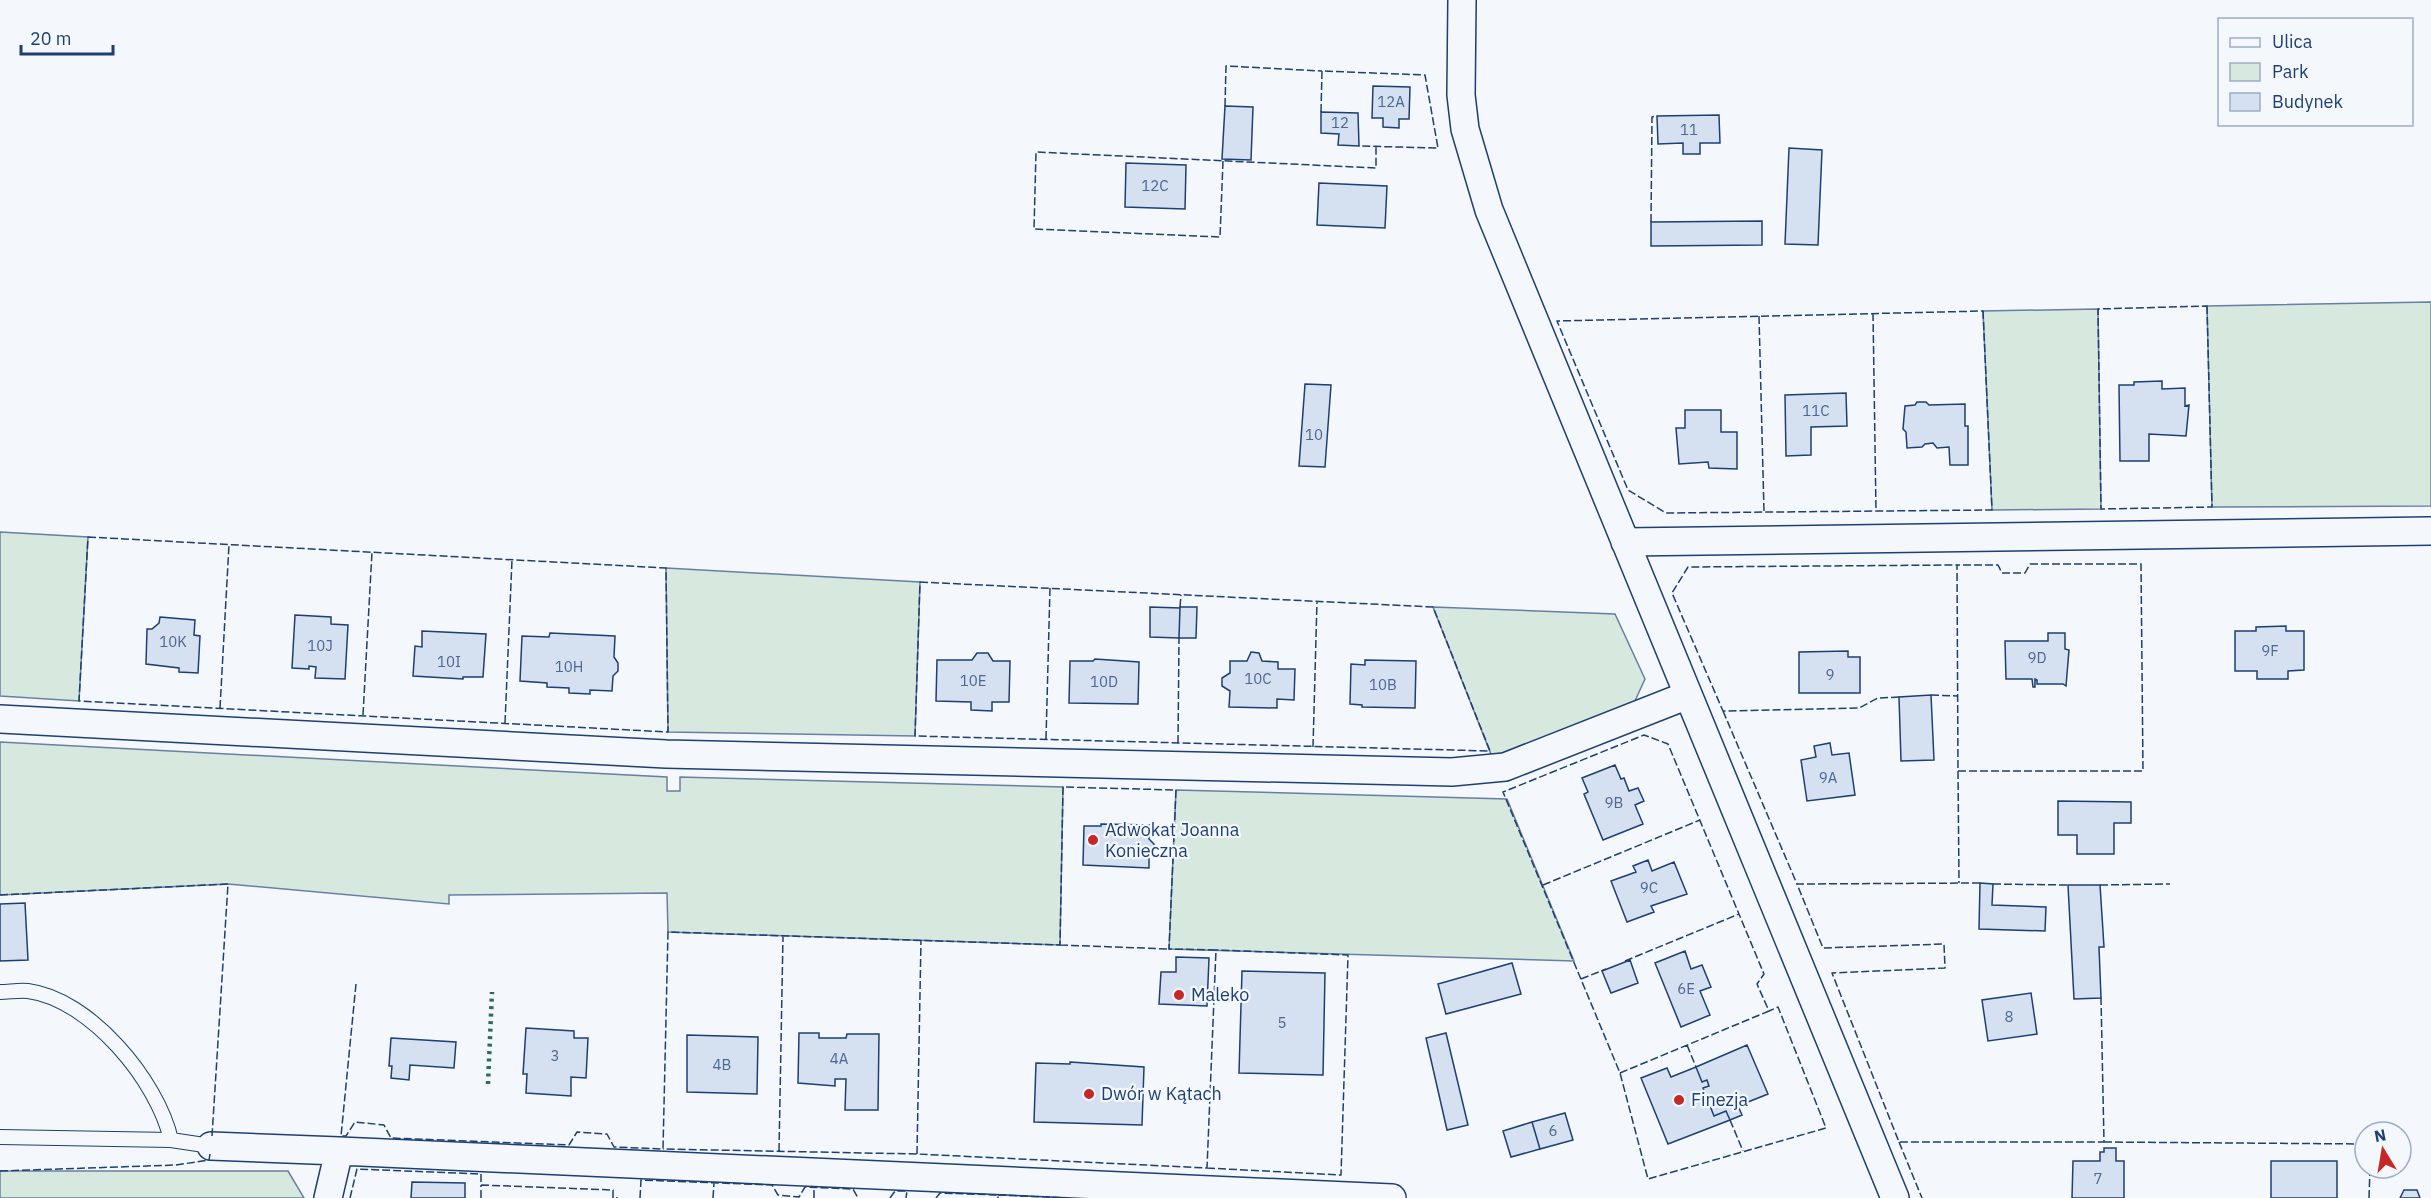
<svg xmlns="http://www.w3.org/2000/svg" width="2431" height="1198" viewBox="0 0 2431 1198" font-family="'IBM Plex Sans',sans-serif">
<style>
.green{fill:#d7e8df;stroke:#687fa3;stroke-width:1.5}
.building{fill:#d5e0f0;stroke:#1d3f73;stroke-width:1.5}
.lines{fill:none;stroke-linecap:round;stroke-linejoin:round}
.service-casing{stroke:#1d3f73;stroke-width:16}
.minor-casing{stroke:#1d3f73;stroke-width:30}
.service{stroke:#f4f7fb;stroke-width:14}
.minor{stroke:#f4f7fb;stroke-width:27}
.hedge{stroke:#2c6c60;stroke-width:4.5;stroke-dasharray:3 4.5;stroke-linecap:butt}
.fence{stroke:#1d3f73;stroke-width:1.5;stroke-dasharray:8 3;stroke-linecap:butt}
.poi-dot{fill:#c62828;stroke:#f4f7fb;stroke-width:2}
.labels{text-anchor:middle;stroke-width:4.5;stroke-linejoin:round;paint-order:stroke}
.number-label{font-size:15px;fill:#4b6792}
.poi-label{font-size:18px;fill:#1d3f73;stroke:#f4f7fb;text-anchor:start}
</style>
<rect width="100%" height="100%" fill="#f4f7fb"/>
<path class="green" d="M 2431,302 L 2431,506 L 2212,507 L 2207,306 Z
M 2098,309 L 2101,509 L 1992,510 L 1983,311 Z
M 0,532 L 88,537 L 79,701 L 0,696 Z
M 666,568 L 920,582 L 915,736 L 668,732 Z
M 1433,607 L 1615,614 L 1645,679 L 1634,703 L 1492,757 Z
M 0,742 L 667,777 L 667,791 L 680,791 L 680,777 L 1063,787 L 1060,945 L 668,932 L 667,893 L 449,895 L 449,904 L 228,884 L 0,895 Z
M 1176,790 L 1507,799 L 1574,961 L 1169,949 Z
M 0,1171 L 288,1171 L 304,1198 L 0,1198 Z"/>
<path class="building" d="M 1373,86 L 1410,87 L 1409,119 L 1399,119 L 1399,128 L 1383,127 L 1383,118 L 1372,118 Z
M 1225,106 L 1253,107 L 1251,160 L 1222,159 Z
M 1321,112 L 1358,113 L 1359,146 L 1338,145 L 1339,134 L 1321,133 Z
M 1719,115 L 1720,143 L 1700,143 L 1700,154 L 1683,154 L 1683,143 L 1658,144 L 1657,116 Z
M 1789,148 L 1822,150 L 1818,245 L 1785,244 Z
M 1126,163 L 1186,165 L 1185,209 L 1125,207 Z
M 1319,183 L 1387,186 L 1385,228 L 1317,225 Z
M 1762,221 L 1762,245 L 1651,246 L 1651,222 Z
M 2162,381 L 2162,389 L 2185,388 L 2185,406 L 2189,405 L 2186,436 L 2149,434 L 2149,461 L 2120,461 L 2119,385 L 2134,385 L 2134,382 Z
M 1305,384 L 1331,385 L 1325,467 L 1299,466 Z
M 1846,393 L 1847,426 L 1811,427 L 1811,455 L 1786,456 L 1785,395 Z
M 1917,402 L 1926,402 L 1929,405 L 1965,404 L 1965,426 L 1968,426 L 1968,465 L 1950,465 L 1949,447 L 1937,448 L 1933,443 L 1925,444 L 1922,447 L 1907,448 L 1906,432 L 1903,429 L 1905,406 L 1915,405 Z
M 1685,410 L 1721,410 L 1721,432 L 1737,432 L 1737,469 L 1709,468 L 1708,462 L 1679,464 L 1676,428 L 1685,428 Z
M 1150,607 L 1180,608 L 1179,638 L 1150,637 Z
M 1180,607 L 1197,607 L 1196,638 L 1179,638 Z
M 295,615 L 331,617 L 331,624 L 348,625 L 345,679 L 315,678 L 316,667 L 309,666 L 309,669 L 292,668 Z
M 160,617 L 195,620 L 194,635 L 200,636 L 198,673 L 179,672 L 179,668 L 146,664 L 147,629 L 152,629 L 159,623 Z
M 2286,626 L 2286,631 L 2304,631 L 2304,670 L 2288,671 L 2288,679 L 2257,679 L 2257,671 L 2235,671 L 2235,631 L 2256,631 L 2256,627 Z
M 422,631 L 486,634 L 483,677 L 463,677 L 463,679 L 413,676 L 415,646 L 422,647 Z
M 550,633 L 615,636 L 614,657 L 618,663 L 618,671 L 613,676 L 612,691 L 590,690 L 590,694 L 569,693 L 569,688 L 547,687 L 547,683 L 520,681 L 522,636 L 549,637 Z
M 2048,633 L 2065,633 L 2065,649 L 2069,650 L 2066,686 L 2063,684 L 2037,684 L 2037,680 L 2035,679 L 2035,687 L 2033,687 L 2032,679 L 2006,679 L 2005,641 L 2048,641 Z
M 1848,651 L 1848,657 L 1860,657 L 1860,693 L 1799,693 L 1799,652 Z
M 1251,652 L 1259,653 L 1262,661 L 1278,662 L 1278,669 L 1295,669 L 1294,700 L 1277,699 L 1277,708 L 1229,707 L 1230,691 L 1222,686 L 1222,678 L 1230,673 L 1230,661 L 1247,661 Z
M 977,653 L 988,653 L 993,661 L 1010,661 L 1009,702 L 992,702 L 992,711 L 971,710 L 971,702 L 936,701 L 937,660 L 972,660 Z
M 1095,659 L 1139,662 L 1138,704 L 1069,703 L 1070,661 L 1093,661 Z
M 1365,660 L 1416,661 L 1415,708 L 1362,707 L 1362,705 L 1350,704 L 1351,664 L 1365,665 Z
M 1931,695 L 1934,760 L 1901,761 L 1899,697 Z
M 1830,743 L 1832,755 L 1849,753 L 1855,795 L 1807,801 L 1801,760 L 1816,757 L 1814,746 Z
M 1615,765 L 1621,779 L 1624,778 L 1629,791 L 1638,788 L 1644,801 L 1635,805 L 1643,824 L 1603,840 L 1584,794 L 1588,792 L 1582,778 Z
M 2058,801 L 2131,802 L 2131,823 L 2114,823 L 2114,854 L 2077,854 L 2077,835 L 2058,835 Z
M 1101,824 L 1150,825 L 1149,839 L 1154,844 L 1154,850 L 1149,855 L 1149,868 L 1083,865 L 1084,826 L 1101,826 Z
M 1648,860 L 1652,871 L 1674,862 L 1687,894 L 1651,906 L 1654,912 L 1627,922 L 1611,881 L 1636,872 L 1633,866 Z
M 1980,883 L 1993,884 L 1992,905 L 2046,907 L 2045,931 L 1979,929 Z
M 2068,885 L 2100,885 L 2104,947 L 2099,947 L 2101,998 L 2074,999 Z
M 25,903 L 28,960 L 0,961 L 0,904 Z
M 1685,951 L 1691,969 L 1702,965 L 1711,987 L 1700,991 L 1710,1015 L 1681,1027 L 1655,963 Z
M 1176,957 L 1209,958 L 1207,1006 L 1159,1004 L 1161,972 L 1176,972 Z
M 1630,960 L 1638,983 L 1611,993 L 1602,971 Z
M 1512,963 L 1521,994 L 1446,1014 L 1438,984 Z
M 1242,971 L 1325,973 L 1323,1075 L 1239,1073 Z
M 2031,993 L 2037,1034 L 1988,1041 L 1982,1000 Z
M 526,1028 L 574,1031 L 574,1038 L 588,1038 L 586,1078 L 571,1077 L 571,1096 L 526,1093 L 527,1074 L 523,1074 Z
M 799,1033 L 819,1033 L 819,1038 L 846,1038 L 847,1034 L 879,1034 L 878,1110 L 845,1110 L 846,1079 L 835,1079 L 835,1086 L 798,1083 Z
M 1446,1033 L 1468,1125 L 1447,1130 L 1426,1038 Z
M 687,1035 L 758,1037 L 757,1094 L 687,1092 Z
M 391,1038 L 456,1042 L 454,1068 L 410,1065 L 409,1080 L 391,1078 L 392,1066 L 389,1066 Z
M 1747,1045 L 1768,1094 L 1738,1106 L 1742,1115 L 1730,1120 L 1726,1111 L 1714,1116 L 1703,1088 L 1709,1086 L 1707,1080 L 1702,1082 L 1696,1067 Z
M 1070,1062 L 1144,1067 L 1142,1125 L 1034,1122 L 1036,1063 L 1070,1064 Z
M 1696,1067 L 1702,1082 L 1707,1080 L 1709,1086 L 1703,1088 L 1714,1116 L 1726,1111 L 1730,1120 L 1668,1144 L 1641,1078 L 1667,1068 L 1671,1077 Z
M 1565,1113 L 1573,1140 L 1540,1149 L 1532,1122 Z
M 1532,1122 L 1540,1149 L 1511,1157 L 1503,1131 Z
M 2104,1148 L 2116,1148 L 2116,1161 L 2124,1161 L 2124,1198 L 2072,1198 L 2073,1161 L 2100,1161 L 2100,1152 L 2104,1152 Z
M 2271,1161 L 2337,1161 L 2337,1198 L 2271,1198 Z
M 412,1182 L 465,1183 L 465,1198 L 411,1198 Z
M 2404,1190 L 2417,1190 L 2420,1198 L 2400,1198 Z"/>
<g class="lines">
<defs>
<path id="service" d="M 0,992 C 9,992 19,990 28,991 C 90,999 158,1081 171,1140
M 0,1137 L 171,1140 L 211,1146"/>
<path id="minor" d="M 1462,0 L 1461,95 L 1465,129 L 1489,210 L 1895,1198
M 1625,542 L 2431,531
M 0,719 L 666,754 L 1452,772 L 1505,767 L 1688,695
M 211,1146 L 339,1151
M 328,1198 L 339,1151 L 1392,1198"/>
</defs>
<use href="#service" class="service-casing"/>
<use href="#minor" class="minor-casing"/>
<use href="#service" class="service"/>
<use href="#minor" class="minor"/>
<path class="hedge" d="M 488,1084 L 492,992"/>
<path class="fence" d="M 1225,106 L 1226,66 L 1322,71
M 1321,112 L 1322,71 L 1425,75 L 1438,148 L 1359,146
M 1223,161 L 1220,237 L 1034,229 L 1036,152 L 1376,168 L 1376,146
M 1651,222 L 1652,117 L 1657,116
M 2207,306 L 2212,507 L 2101,509 L 2098,309 Z
M 1983,311 L 1992,510 L 1666,513 L 1628,490 L 1557,321 Z
M 1873,313 L 1876,511
M 1759,316 L 1764,512
M 88,537 L 666,568 L 668,732 L 79,701 Z
M 2030,564 L 2141,564 L 2143,771 L 1958,771 L 1957,565 L 1998,565 L 2002,573 L 2025,573 Z
M 920,582 L 1433,607 L 1490,751 L 915,736 Z
M 1180,607 L 1181,595
M 1931,695 L 1957,696
M 1899,697 L 1878,698 L 1859,708 L 1723,711 L 1672,593 L 1688,567 L 1957,565
M 220,708 L 229,545
M 1723,711 L 1797,884
M 363,715 L 372,552
M 505,723 L 512,560
M 1046,739 L 1050,588
M 1178,743 L 1179,638
M 1313,747 L 1317,601
M 1958,771 L 1959,883
M 1980,883 L 1797,884 L 1823,948 L 1944,944 L 1945,968 L 1832,973 L 1899,1142 L 2104,1142 L 2101,998
M 1993,884 L 2068,885
M 1543,885 L 1700,820
M 2100,885 L 2170,884
M 0,895 L 228,884 L 212,1136
M 1060,945 L 1169,949
M 1625,961 L 1739,914
M 1581,979 L 1606,969
M 356,984 L 341,1136 L 346,1136 L 355,1122 L 384,1125 L 391,1138 L 569,1145 L 577,1132 L 607,1134 L 614,1147 L 663,1149 L 668,932 L 1060,945 L 1063,787 L 1176,790 L 1169,949 L 1216,950 L 1207,1168 L 917,1154 L 663,1149
M 1687,1045 L 1696,1067
M 1620,1073 L 1769,1011 L 1757,984 L 1764,974 L 1668,744 L 1644,735 L 1503,792 L 1620,1073 L 1648,1179 L 1826,1128 L 1778,1007 L 1769,1011
M 1730,1120 L 1743,1151
M 1899,1142 L 1922,1198
M 2104,1142 L 2365,1144
M 779,1151 L 783,936
M 917,1154 L 921,940
M 1207,1168 L 1341,1175 L 1348,955 L 1216,950
M 0,1171 L 176,1165 L 209,1160 L 210,1154
M 998,1195 L 1069,1198
M 350,1198 L 357,1169 L 481,1174 L 481,1185 L 613,1190 L 613,1198 L 618,1198
M 481,1198 L 481,1185
M 640,1198 L 641,1180 L 772,1185 L 778,1195 L 799,1197 L 805,1187 L 853,1189 L 858,1198
M 713,1198 L 714,1183
M 814,1198 L 814,1187
M 890,1198 L 895,1191 L 907,1191 L 906,1198
M 936,1198 L 940,1193 L 998,1195 L 998,1198
M 2369,1198 L 2370,1168"/>
</g>
<g class="poi-dot">
<circle cx="1093" cy="840" r="6"/>
<circle cx="1179" cy="995" r="6"/>
<circle cx="1089" cy="1094" r="6"/>
<circle cx="1679" cy="1100" r="6"/>
</g>
<g class="labels">
<g class="number-label">
<text x="1391" y="107">12A</text>
<text x="1340" y="128">12</text>
<text x="1689" y="135">11</text>
<text x="1155" y="191">12C</text>
<text x="1816" y="416">11C</text>
<text x="1314" y="440">10</text>
<text x="173" y="647">10K</text>
<text x="320" y="651">10J</text>
<text x="2270" y="656">9F</text>
<text x="2037" y="663">9D</text>
<text x="449" y="667">10I</text>
<text x="569" y="672">10H</text>
<text x="1830" y="680">9</text>
<text x="1258" y="684">10C</text>
<text x="973" y="686">10E</text>
<text x="1104" y="687">10D</text>
<text x="1383" y="690">10B</text>
<text x="1828" y="783">9A</text>
<text x="1614" y="808">9B</text>
<text x="1649" y="893">9C</text>
<text x="1686" y="994">6E</text>
<text x="2009" y="1022">8</text>
<text x="1282" y="1028">5</text>
<text x="555" y="1061">3</text>
<text x="839" y="1064">4A</text>
<text x="722" y="1070">4B</text>
<text x="1553" y="1136">6</text>
<text x="2098" y="1184">7</text>
</g>
<g class="poi-label">
<text x="1105" y="836">Adwokat Joanna<tspan x="1105" dy="21">Konieczna</tspan></text>
<text x="1191" y="1001">Maleko</text>
<text x="1101" y="1100">Dwór w Kątach</text>
<text x="1691" y="1106">Finezja</text>
</g>
</g>
<rect x="2218" y="18" width="195" height="108" fill="#f4f7fb" stroke="#9eadc5" stroke-width="1.5"/>
<rect x="2230" y="38" width="30" height="9" fill="#f4f7fb" stroke="#9eadc5" stroke-width="1.5"/>
<text x="2272" y="48" font-size="18" fill="#1d3f73">Ulica</text>
<rect x="2230" y="63" width="30" height="18" fill="#d7e8df" stroke="#9eadc5" stroke-width="1.5"/>
<text x="2272" y="78" font-size="18" fill="#1d3f73">Park</text>
<rect x="2230" y="93" width="30" height="18" fill="#d5e0f0" stroke="#9eadc5" stroke-width="1.5"/>
<text x="2272" y="108" font-size="18" fill="#1d3f73">Budynek</text>
<g transform="translate(2383 1150) rotate(349)"><circle r="28" fill="#f4f7fb" stroke="#9eadc5" stroke-width="1.5"/>
<path d="M0-4.5L10 22L0 15L-10 22Z" fill="#c62828"/>
<text y="-9" font-size="16" font-weight="bold" text-anchor="middle" fill="#1d3f73">N</text>
</g>
<path d="M21 45v9h92v-9" fill="none" stroke="#1d3f73" stroke-width="3"/>
<text x="30" y="45" font-size="18" fill="#1d3f73" stroke="#f4f7fb" stroke-width="4.5" paint-order="stroke">20 m</text>
</svg>
